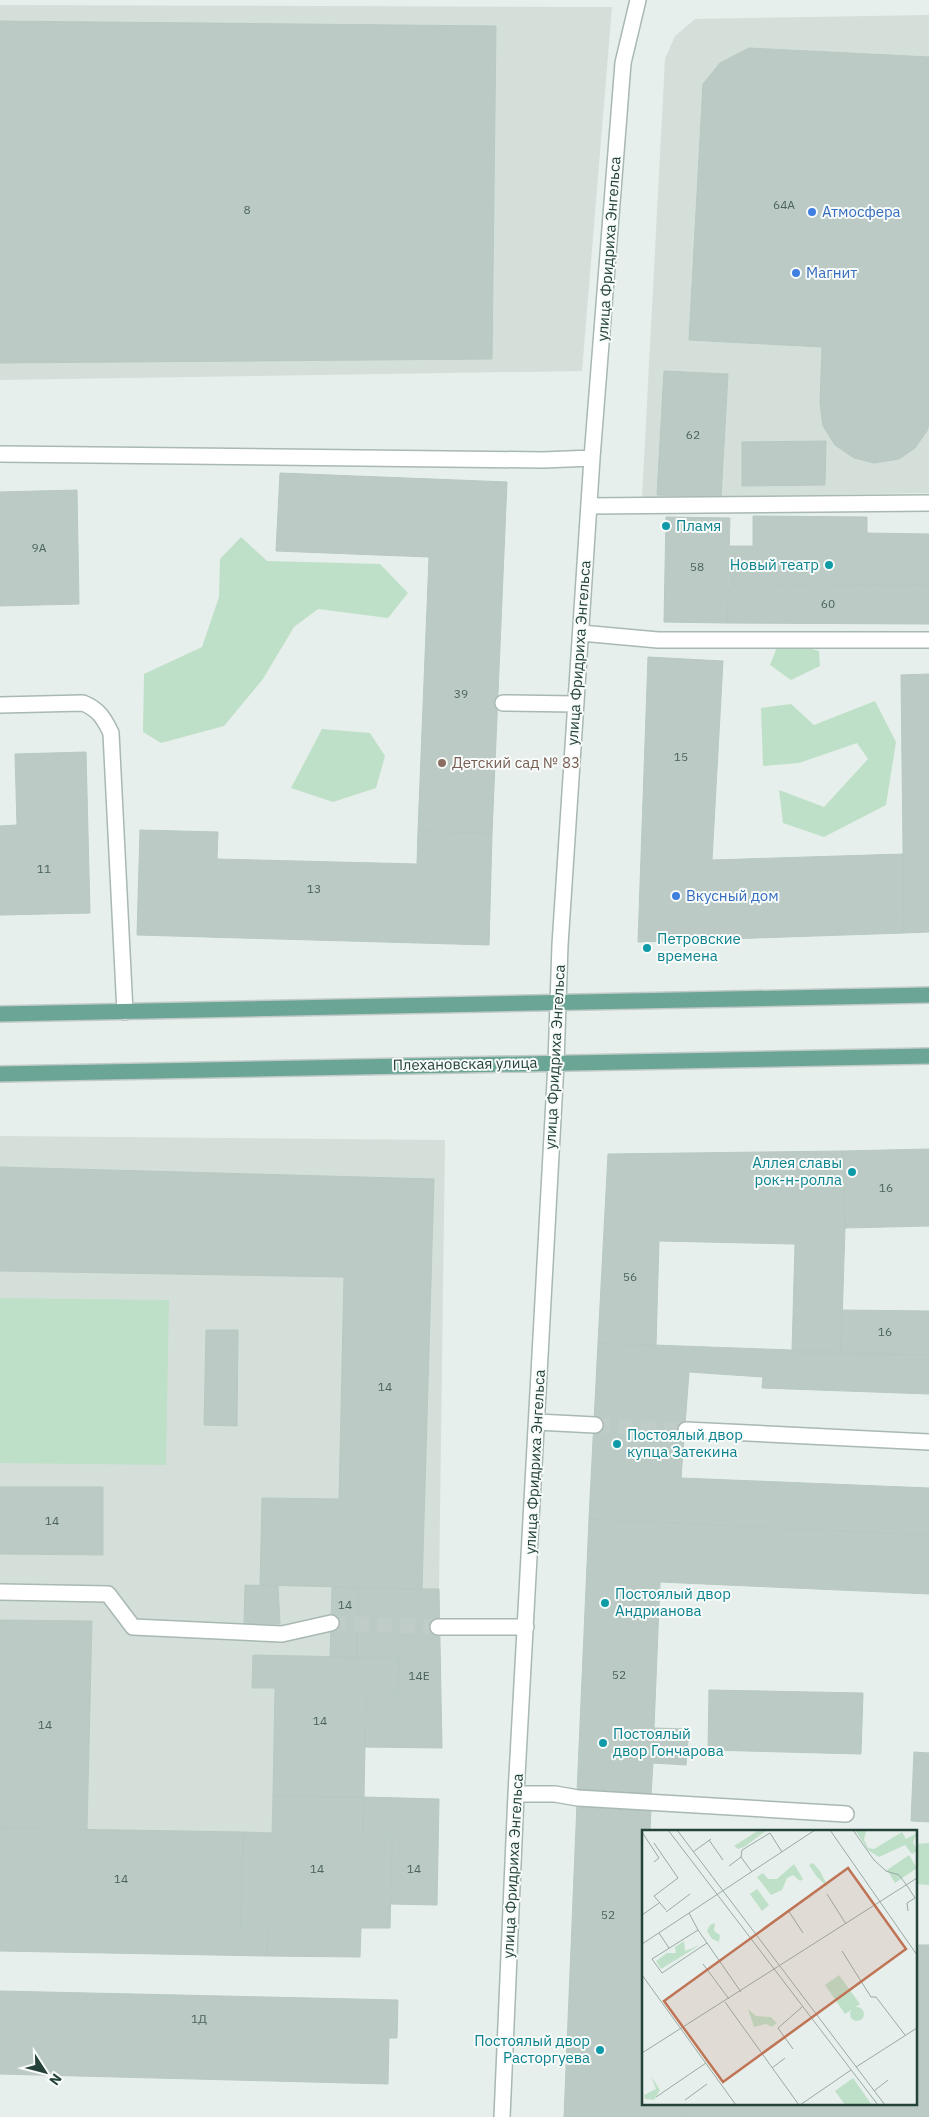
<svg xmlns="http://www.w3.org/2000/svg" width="929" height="2117" viewBox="0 0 929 2117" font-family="'IBM Plex Sans',sans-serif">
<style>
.built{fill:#d4dfda}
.green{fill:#bfe0c8}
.building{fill:#bbcac4;stroke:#b8c9c2}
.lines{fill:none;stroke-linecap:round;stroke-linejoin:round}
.minor-tunnel{stroke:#bfccc8;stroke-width:15;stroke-dasharray:15 8;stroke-linecap:butt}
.minor-casing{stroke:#a8b8b2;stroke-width:18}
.major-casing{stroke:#c2cac8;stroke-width:18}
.minor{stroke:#fff;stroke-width:15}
.major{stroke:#6aa596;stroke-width:15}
.shop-dot{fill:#3f7fe0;stroke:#f7fbf9;stroke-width:2}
.culture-dot{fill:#0f9aa8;stroke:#f7fbf9;stroke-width:2}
.education-dot{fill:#8d6e63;stroke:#f7fbf9;stroke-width:2}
.labels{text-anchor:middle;stroke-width:4;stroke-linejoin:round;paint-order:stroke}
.number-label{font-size:12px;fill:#4a645c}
.shop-label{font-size:15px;fill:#366cbe;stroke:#f7fbf9;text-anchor:start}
.street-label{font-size:15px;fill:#24423a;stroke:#f7fbf9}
.culture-label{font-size:15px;fill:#0d838f;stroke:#f7fbf9;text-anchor:start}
.education-label{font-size:15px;fill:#785e54;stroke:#f7fbf9;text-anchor:start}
.inset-road{fill:none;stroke:#98aaa4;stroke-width:1}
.view{fill:#c07456;fill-opacity:0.15;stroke:#c07456;stroke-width:2.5}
.inset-edge{fill:none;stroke:#24423a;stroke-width:2.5}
</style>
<rect width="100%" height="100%" fill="#e6efeb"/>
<path class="built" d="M 0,5 L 612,7 L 582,371 L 0,380 Z
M 929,15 L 929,493 L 642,498 L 665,59 L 675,36 L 695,19 Z
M 0,1136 L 445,1140 L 439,1589 L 358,1588 L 366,1695 L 364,1797 L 392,1834 L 390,1928 L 361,1928 L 360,1957 L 0,1950 Z"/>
<path class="green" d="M 241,537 L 267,561 L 380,564 L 408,593 L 388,618 L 318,609 L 294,627 L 263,679 L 224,726 L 161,743 L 143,732 L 144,674 L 202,647 L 219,597 L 220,559 Z
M 798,645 L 819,651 L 820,666 L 791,680 L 770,665 L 777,647 Z
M 875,701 L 896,742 L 886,805 L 824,837 L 783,823 L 779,790 L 824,807 L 868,759 L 857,743 L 799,763 L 763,766 L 761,708 L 791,704 L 814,725 Z
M 322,729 L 370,733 L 385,756 L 376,788 L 333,802 L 291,788 Z
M 0,1298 L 169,1300 L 166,1465 L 0,1463 Z
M 929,1843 L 929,1885 L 915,1884 L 915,1844 Z"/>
<path class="building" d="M 0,21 L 496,26 L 492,359 L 0,363 Z
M 749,48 L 929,57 L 929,423 L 927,431 L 915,448 L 899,459 L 874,463 L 854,458 L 835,445 L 823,426 L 820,403 L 822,347 L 689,340 L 703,84 L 720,63 Z
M 664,371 L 728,374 L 721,497 L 657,495 Z
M 826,441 L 825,485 L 742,486 L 742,442 Z
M 280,473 L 507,482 L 492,834 L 418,831 L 429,557 L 276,551 Z
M 77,490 L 79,604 L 0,606 L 0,492 Z
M 753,516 L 867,517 L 867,533 L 929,534 L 929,585 L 729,584 L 730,546 L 753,546 Z
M 666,517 L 730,518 L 727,623 L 664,622 Z
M 729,584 L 929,585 L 929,624 L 727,623 Z
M 648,657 L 723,661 L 712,860 L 903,854 L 904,933 L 638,942 Z
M 929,674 L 929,932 L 904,933 L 901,675 Z
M 86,752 L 90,913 L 0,915 L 0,826 L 17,825 L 15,754 Z
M 140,830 L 218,832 L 217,859 L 417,864 L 418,831 L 492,834 L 489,945 L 137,935 Z
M 929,1149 L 929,1226 L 845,1228 L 843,1151 Z
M 843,1151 L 845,1228 L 841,1354 L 792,1352 L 795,1244 L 659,1241 L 656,1346 L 598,1343 L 608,1154 Z
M 0,1167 L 434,1179 L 422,1589 L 260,1585 L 262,1498 L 339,1499 L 344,1277 L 0,1271 Z
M 842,1310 L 929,1311 L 929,1355 L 841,1354 Z
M 206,1330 L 238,1330 L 237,1426 L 204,1425 Z
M 598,1343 L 929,1355 L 929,1394 L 762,1388 L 763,1377 L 689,1372 L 681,1478 L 929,1488 L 929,1535 L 589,1519 Z
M 0,1487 L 103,1487 L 103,1555 L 0,1554 Z
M 589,1519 L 929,1535 L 929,1594 L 660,1582 L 654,1728 L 689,1729 L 686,1765 L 653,1763 L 651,1796 L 577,1793 Z
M 245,1585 L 278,1586 L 280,1624 L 244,1624 Z
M 332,1587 L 358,1588 L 357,1658 L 330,1657 Z
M 358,1588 L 439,1589 L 442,1748 L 365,1747 L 366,1695 L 398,1695 L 399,1658 L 357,1658 Z
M 0,1620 L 92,1621 L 87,1829 L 0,1828 Z
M 253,1655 L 399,1658 L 398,1695 L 366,1695 L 364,1797 L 273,1796 L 275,1688 L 252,1688 Z
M 709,1690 L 863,1693 L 861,1754 L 708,1750 Z
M 914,1752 L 929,1753 L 929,1822 L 911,1821 Z
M 273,1796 L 364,1797 L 363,1834 L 392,1834 L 390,1928 L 361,1928 L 360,1957 L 267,1956 L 268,1927 L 241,1927 L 243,1832 L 272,1833 Z
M 364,1797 L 439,1799 L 437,1905 L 391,1904 L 392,1834 L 363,1834 Z
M 577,1803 L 651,1806 L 650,1831 L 643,1831 L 643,2103 L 687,2103 L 687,2117 L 564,2117 Z
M 0,1828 L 243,1832 L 241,1927 L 268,1927 L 267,1956 L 0,1951 Z
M 915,1945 L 929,1945 L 929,2117 L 687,2117 L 687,2103 L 915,2103 Z
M 0,1991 L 398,2000 L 397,2038 L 389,2038 L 388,2084 L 0,2074 Z"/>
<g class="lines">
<path class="minor-tunnel" d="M 595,1425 L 686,1430
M 331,1623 L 438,1627"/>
<defs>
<path id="minor" d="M 0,454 L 543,460 L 592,458
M 589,506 L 929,503
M 581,633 L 658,640 L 929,640
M 503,703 L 576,704
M 0,705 L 83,703 C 98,709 104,718 111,733 L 125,1012
M 537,1422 L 595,1425
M 686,1430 L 929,1442
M 0,1592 L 108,1594 L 133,1627 L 282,1634 L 331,1623
M 438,1627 L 526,1627
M 516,1794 L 555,1794 L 578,1798 L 846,1814
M 502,2117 L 516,1794 L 556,1063 L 560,945 L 592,458 L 623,63 L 638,0"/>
<path id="major" d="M 0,1014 L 929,995
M 0,1074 L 929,1056"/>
</defs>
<use href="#minor" class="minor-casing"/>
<use href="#major" class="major-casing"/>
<use href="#minor" class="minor"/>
<use href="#major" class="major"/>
</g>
<g class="shop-dot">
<circle cx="812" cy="212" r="5"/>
<circle cx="796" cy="273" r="5"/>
<circle cx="676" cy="896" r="5"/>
</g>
<g class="culture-dot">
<circle cx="666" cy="526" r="5"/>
<circle cx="829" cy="565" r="5"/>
<circle cx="647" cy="948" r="5"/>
<circle cx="852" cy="1172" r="5"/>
<circle cx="617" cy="1444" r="5"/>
<circle cx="605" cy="1603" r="5"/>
<circle cx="603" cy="1743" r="5"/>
<circle cx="600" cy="2050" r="5"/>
</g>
<circle class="education-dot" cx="442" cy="763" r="5"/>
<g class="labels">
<g class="number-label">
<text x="784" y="209">64А</text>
<text x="247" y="214">8</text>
<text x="693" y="439">62</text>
<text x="39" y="552">9А</text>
<text x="697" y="571">58</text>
<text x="828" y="608">60</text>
<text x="461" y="698">39</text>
<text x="681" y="761">15</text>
<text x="44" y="873">11</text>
<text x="314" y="893">13</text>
<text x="886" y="1192">16</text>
<text x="630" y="1281">56</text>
<text x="885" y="1336">16</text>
<text x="385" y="1391">14</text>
<text x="52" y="1525">14</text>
<text x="345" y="1609">14</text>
<text x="619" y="1679">52</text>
<text x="419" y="1680">14Е</text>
<text x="320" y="1725">14</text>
<text x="45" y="1729">14</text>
<text x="317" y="1873">14</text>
<text x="414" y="1873">14</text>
<text x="121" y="1883">14</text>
<text x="608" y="1919">52</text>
<text x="199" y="2023">1Д</text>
</g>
<g class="shop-label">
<text x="822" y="217">Атмосфера</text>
<text x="806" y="278">Магнит</text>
<text x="686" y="901">Вкусный дом</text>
</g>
<g class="street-label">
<text transform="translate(609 249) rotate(-86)" y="5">улица Фридриха Энгельса</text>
<text transform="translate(579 653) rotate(-86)" y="5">улица Фридриха Энгельса</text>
<text transform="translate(555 1057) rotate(-87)" y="5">улица Фридриха Энгельса</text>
<text transform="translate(465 1064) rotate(-1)" y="5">Плехановская улица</text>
<text transform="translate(535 1462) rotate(-87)" y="5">улица Фридриха Энгельса</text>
<text transform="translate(513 1866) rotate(-87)" y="5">улица Фридриха Энгельса</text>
</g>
<g class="culture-label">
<text x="676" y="531">Пламя</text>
<text x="819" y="570" text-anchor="end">Новый театр</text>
<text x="657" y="944">Петровские<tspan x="657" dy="17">времена</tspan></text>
<text x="842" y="1168" text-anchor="end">Аллея славы<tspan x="842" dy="17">рок-н-ролла</tspan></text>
<text x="627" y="1440">Постоялый двор<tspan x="627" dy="17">купца Затекина</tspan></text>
<text x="615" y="1599">Постоялый двор<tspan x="615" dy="17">Андрианова</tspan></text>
<text x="613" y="1739">Постоялый<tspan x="613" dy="17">двор Гончарова</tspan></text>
<text x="590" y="2046" text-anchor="end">Постоялый двор<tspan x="590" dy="17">Расторгуева</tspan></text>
</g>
<g class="education-label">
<text x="452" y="768">Детский сад № 83</text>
</g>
</g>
<g transform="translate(642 1830)">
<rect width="275" height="275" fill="#e6efeb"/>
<path d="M 117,0 L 125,0 L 102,17 L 96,19 L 92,16 ZM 213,0 L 224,0 L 222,10 L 226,18 L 232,19 L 260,2 L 264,9 L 275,3 L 271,12 L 275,21 L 270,24 L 263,15 L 237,27 L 226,20 ZM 267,25 L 275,38 L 253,53 L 245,40 ZM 171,33 L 178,41 L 186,57 L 175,47 L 167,35 ZM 152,34 L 161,49 L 158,51 L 151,45 L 145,48 L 140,60 L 129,65 L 115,47 L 121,43 L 126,49 L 135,49 ZM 115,59 L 127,75 L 120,81 L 108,64 ZM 73,93 L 72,101 L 78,105 L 77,112 L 70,109 L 65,101 L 68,95 ZM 42,111 L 43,121 L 58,115 L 19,139 L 14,131 L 25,123 L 34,123 L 33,117 ZM 197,145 L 218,174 L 203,184 L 183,155 ZM208 184a7 7 0 1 1 14 0a7 7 0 1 1-14 0ZM 106,179 L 114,186 L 129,187 L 135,193 L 130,197 L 124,194 L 112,197 ZM 9,246 L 18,260 L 12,270 L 3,269 L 2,265 L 14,259 ZM 211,248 L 230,275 L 203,275 L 193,261 Z" fill="#bfe0c8"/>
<path class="inset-road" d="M 26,0 L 236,275M 35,0 L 243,275M 188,0 L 275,125M 211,0 L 232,30 L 244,41 L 257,45 L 266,57 L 273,68 L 265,73 L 266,81M 0,2 L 17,28 L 12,32M 67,10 L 81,30M 12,13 L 36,48 L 12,66 L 24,80M 51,22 L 69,9M 99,27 L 100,20 L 128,3 L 140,22M 87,36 L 99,27 L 110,42M 185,64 L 204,94M 146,80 L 161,103M 24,82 L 48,64M 47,83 L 56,100 L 10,129 L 20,143 L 65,113M 0,85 L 17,73M 56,100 L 99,162M 17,103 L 27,118M 0,114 L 173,0M 200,121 L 229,167 L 234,167 L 263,205M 61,134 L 87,169M 0,145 L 94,275M 83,172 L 157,275M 151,219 L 136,198 L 160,177M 0,223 L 275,48M 214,237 L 275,198M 130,238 L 143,228M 232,261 L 246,250M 14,267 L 64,233M 43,270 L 65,254M 158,275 L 209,240"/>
<path class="view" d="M 206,38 L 264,119 L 81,252 L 22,171 Z"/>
<rect width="275" height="275" class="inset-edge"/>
</g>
<g transform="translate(45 2072) rotate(126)" stroke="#f7fbf9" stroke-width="4" paint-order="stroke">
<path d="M0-4L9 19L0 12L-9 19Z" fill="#24423a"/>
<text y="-8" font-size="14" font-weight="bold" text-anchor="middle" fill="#24423a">N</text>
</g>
</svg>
